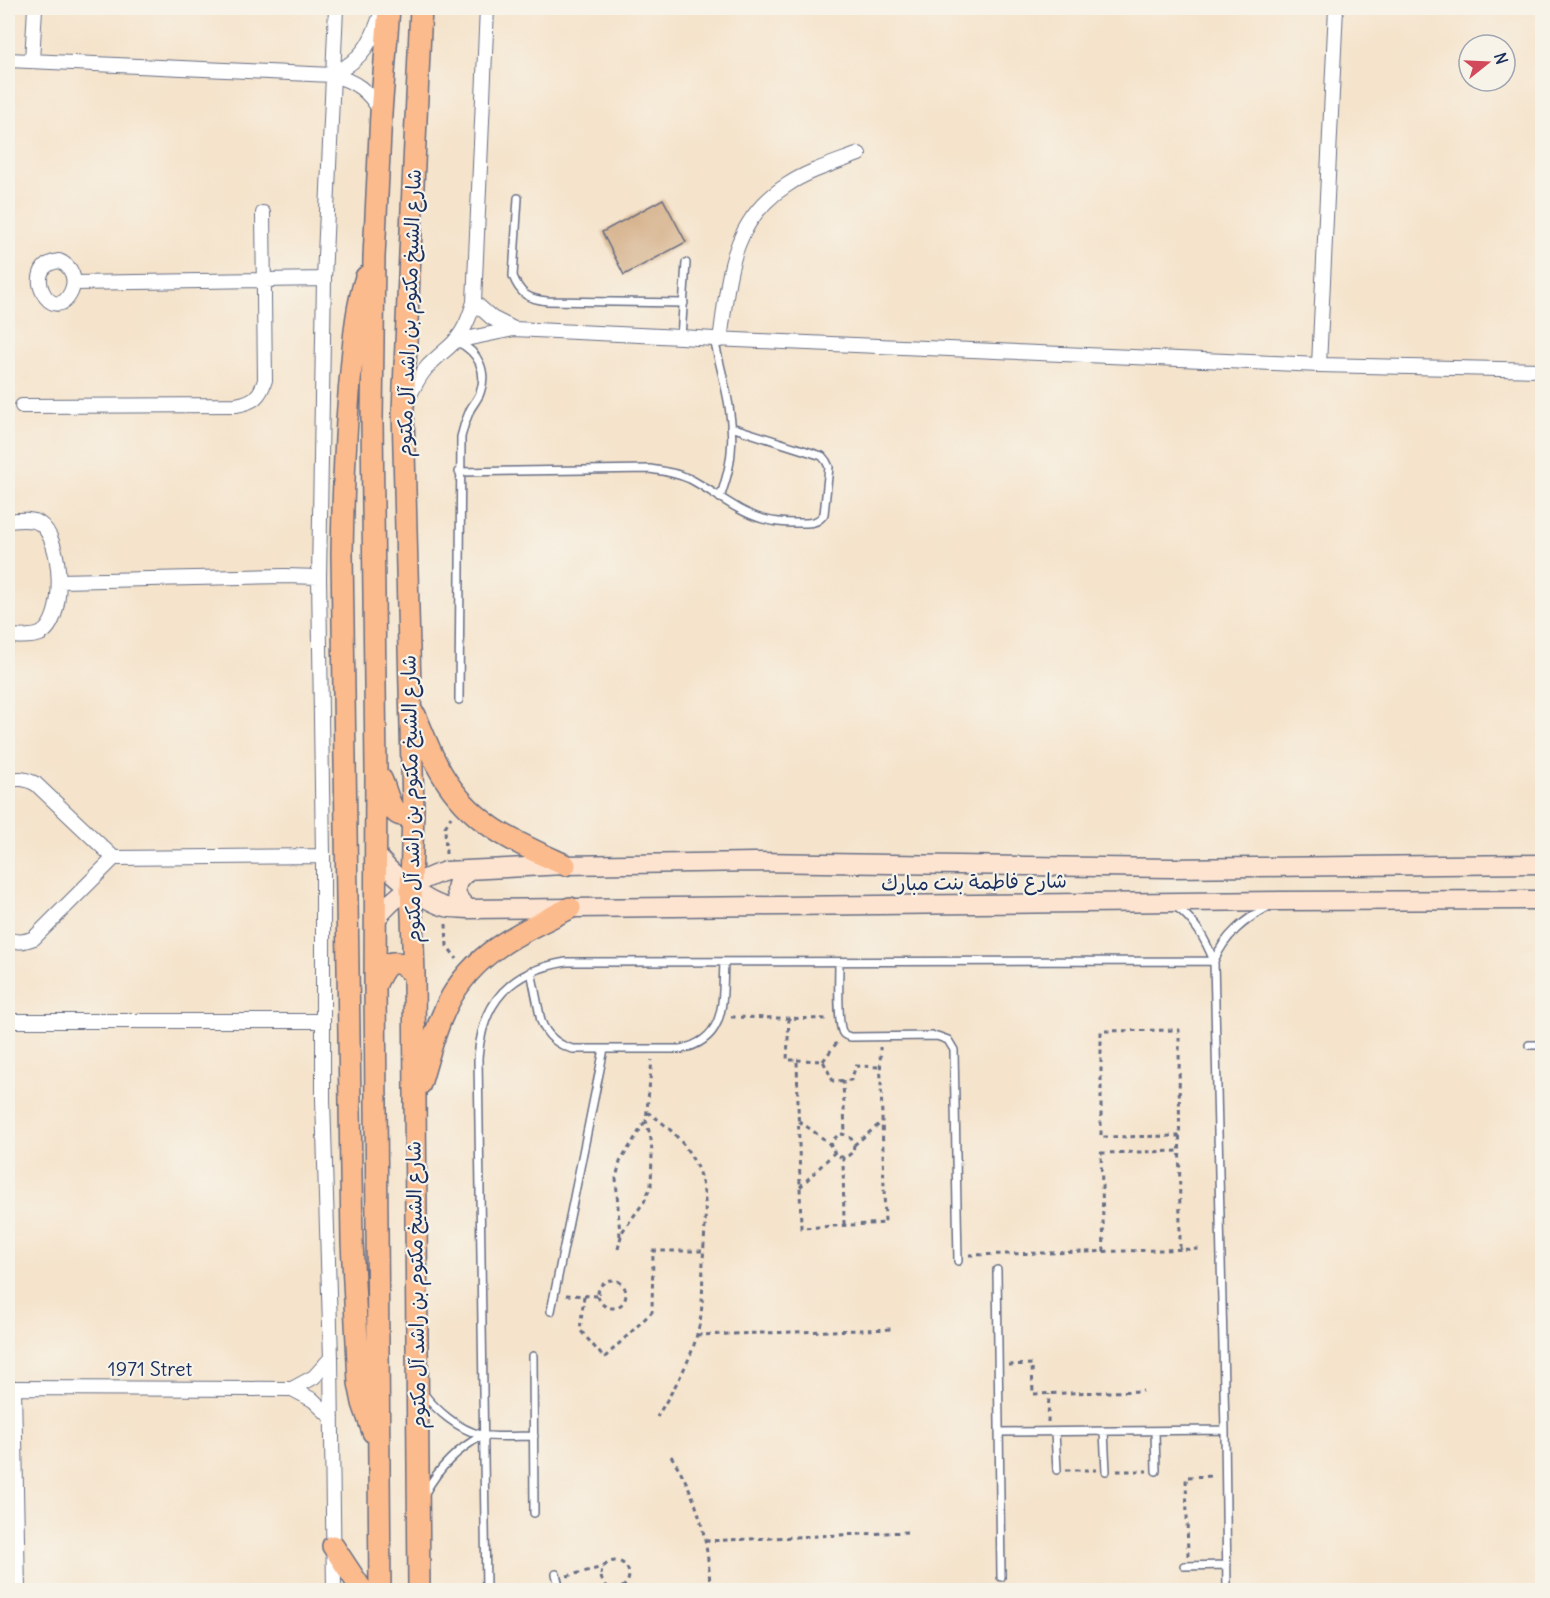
<svg xmlns="http://www.w3.org/2000/svg" width="1550" height="1598" viewBox="0 0 1550 1598" font-family="Delius,'Playpen Sans Arabic',sans-serif">
<style>
.building{fill:#d4af88}
.lines{fill:none;stroke-linecap:round;stroke-linejoin:round}
.lane-casing{stroke:#676e84;stroke-width:10}
.street-casing{stroke:#676e84;stroke-width:16}
.secondary-casing{stroke:#676e84;stroke-width:21}
.primary-casing{stroke:#676e84;stroke-width:24}
.path{stroke:#676e84;stroke-width:3;stroke-dasharray:4.5 4.5;stroke-linecap:butt}
.lane{stroke:#fff;stroke-width:7}
.street{stroke:#fff;stroke-width:14}
.secondary{stroke:#fde4d1;stroke-width:18}
.primary{stroke:#fbbb8d;stroke-width:21}
.labels{text-anchor:middle;stroke-width:4.5;stroke-linejoin:round;paint-order:stroke}
.street-label{font-size:20px;fill:#1b2f5e;stroke:#f7f3e8}
</style>
<rect width="100%" height="100%" fill="#f7f3e8"/>
<filter id="ink" filterUnits="userSpaceOnUse"><feTurbulence type="fractalNoise" baseFrequency=".0167" numOctaves="2"/><feDisplacementMap in="SourceGraphic" scale="12" xChannelSelector="R" yChannelSelector="G"/><feConvolveMatrix kernelMatrix="1 2 1 2 8 2 1 2 1" color-interpolation-filters="sRGB"/></filter>
<filter id="wash" filterUnits="userSpaceOnUse"><feTurbulence type="fractalNoise" baseFrequency=".008" numOctaves="4" result="noise"/><feDisplacementMap in="SourceGraphic" scale="24" xChannelSelector="R" yChannelSelector="G"/><feGaussianBlur stdDeviation="1.35" result="paint"/><feColorMatrix in="noise" values="0 0 0 0 0 0 0 0 0 0 0 0 0 0 0 0 0 1.4 0 .05"/><feComposite in="paint" operator="in"/></filter>
<g filter="url(#wash)">
<rect width="100%" height="100%" fill="#f5e3cb"/>
<g id="blocks">
<path class="building" d="M 663,199 L 686,242 L 624,275 L 602,232 Z"/>
</g>
</g>
<g filter="url(#ink)">
<use href="#blocks" fill-opacity="0" stroke="#676e84" stroke-width="1.5"/>
<g class="lines">
<defs>
<path id="lane" d="M 518,198 L 513,276 C 520,294 528,299 547,301 L 684,303
M 681,337 L 686,263
M 714,339 C 722,376 735,414 731,452 C 730,468 725,483 720,498
M 458,342 C 478,352 488,371 480,393 C 478,399 473,404 470,410 C 466,419 463,428 461,437 L 459,700
M 459,472 L 650,469 C 664,471 677,473 690,479 C 715,492 737,512 763,519 C 774,522 784,523 795,523 C 807,523 817,525 824,514 L 829,467 L 826,461 L 822,456 L 731,427
M 1175,906 C 1195,920 1205,939 1214,961 L 1225,1430 L 1227,1590
M 1214,961 C 1225,935 1244,920 1268,907
M 839,962 C 839,974 837,1025 843,1033 C 845,1036 847,1036 851,1037 L 937,1036 L 948,1040 L 954,1050 L 958,1261
M 531,971 L 541,1021 C 547,1036 557,1045 573,1049 L 681,1049 C 728,1039 722,1000 724,962
M 1529,1045 L 1542,1045
M 997,1270 L 1001,1577
M 551,1311 L 604,1049
M 533,1356 L 534,1513
M 423,1393 C 437,1411 458,1429 481,1435 C 494,1438 519,1436 534,1436
M 1155,1431 L 1156,1471
M 999,1432 L 1225,1430
M 1055,1432 L 1057,1470
M 1104,1432 L 1106,1471
M 425,1493 C 439,1467 457,1449 483,1435
M 1184,1566 L 1227,1565
M 556,1574 L 560,1590
M 486,1590 L 478,1058 C 482,1002 510,971 566,962 L 1214,961"/>
<path id="street" d="M 8,60 L 332,75 C 355,81 369,91 380,111
M 32,61 L 35,8
M 332,75 C 365,58 372,41 383,8
M 59,261 C 72,266 77,280 71,292 C 53,329 18,266 59,261 Z
M 74,283 L 324,279
M 474,302 L 492,318 L 514,329
M 720,340 C 729,279 729,222 787,185 C 808,171 835,163 859,154
M 456,341 L 514,329 L 681,337 L 714,339 L 1319,365 L 1542,370
M 1319,365 L 1336,8
M 407,402 C 412,390 419,376 428,366 C 435,359 442,353 449,347 C 463,335 469,319 474,302 L 487,8
M 22,406 L 236,405 C 253,402 260,397 265,380 L 263,213
M 8,521 C 18,520 31,518 39,523 C 63,538 67,621 40,634 C 31,638 17,636 8,636
M 59,581 L 285,576 L 319,577
M 8,781 C 18,777 26,779 36,784 L 114,858 L 34,938 C 24,942 17,943 8,939
M 114,858 L 323,856
M 8,1021 L 323,1021
M 8,1388 L 292,1389 L 314,1377 L 331,1358
M 14,1388 L 18,1590
M 292,1389 L 313,1400 L 332,1418
M 334,1590 L 331,1358 L 323,1099 L 323,856 L 319,577 L 324,279 L 336,8"/>
<path id="secondary" d="M 375,853 C 389,872 422,901 446,907 C 453,909 462,908 469,909 L 1280,901 L 1542,900
M 469,909 C 451,896 452,880 472,870
M 376,919 C 394,897 418,879 446,871 L 565,865 L 755,862 L 1171,868 L 1542,864"/>
<path id="primary" d="M 366,277 C 356,308 354,339 351,371 C 345,432 343,493 342,554 L 352,1242 L 359,1383 L 363,1403 L 373,1432
M 415,715 C 424,735 431,756 442,774 C 472,825 515,842 565,865
M 381,779 C 388,792 392,830 413,808
M 375,986 C 385,964 392,953 414,974
M 420,1084 C 427,1061 433,1036 443,1014 C 468,954 516,935 570,908
M 333,1546 L 362,1590
M 380,1590 L 375,986 L 376,771 L 372,420 L 374,257 L 381,113 L 389,8
M 419,1590 L 414,974 L 411,887 L 413,808 L 403,410 L 421,8"/>
</defs>
<use href="#lane" class="lane-casing"/>
<use href="#street" class="street-casing"/>
<use href="#secondary" class="secondary-casing"/>
<use href="#primary" class="primary-casing"/>
<path class="path" d="M 446,854 L 445,827 L 451,817
M 446,924 L 447,946 L 457,959
M 731,1017 L 829,1019
M 789,1018 L 787,1060 L 797,1060 L 801,1228 L 885,1223 L 880,1047
M 797,1060 L 823,1061 L 833,1081 L 851,1080 L 856,1066 L 880,1067
M 823,1061 L 838,1041
M 843,1080 L 845,1134
M 647,1112 C 679,1132 702,1162 705,1201 C 706,1221 704,1241 703,1261 C 702,1285 704,1311 697,1334 C 690,1364 672,1391 657,1417
M 799,1121 C 808,1128 823,1137 830,1145 C 834,1150 834,1157 843,1157 C 858,1156 858,1134 839,1134 L 832,1141 L 831,1146
M 1180,1136 L 1101,1137 L 1101,1031 L 1179,1030 L 1180,1250
M 854,1145 L 882,1122
M 843,1157 L 844,1226
M 800,1187 L 834,1153
M 620,1236 L 616,1178 L 620,1162 L 646,1120
M 618,1249 L 622,1232 L 644,1202 L 651,1186 L 652,1154 L 651,1139 L 646,1120 L 652,1060
M 1104,1252 L 1101,1153 L 1180,1151
M 969,1255 L 1199,1249
M598 1294a14 14 0 1 1 28 0a14 14 0 1 1-28 0Z
M 566,1295 L 597,1296
M 584,1296 L 580,1330 L 604,1358 L 652,1312 L 653,1251 L 703,1251
M 697,1335 L 894,1329
M 1009,1365 L 1032,1364 L 1033,1394 L 1143,1391
M 1048,1422 L 1049,1394
M 671,1456 C 698,1496 709,1542 710,1590
M 1066,1470 L 1096,1470
M 1117,1471 L 1147,1471
M 705,1541 L 907,1532
M 1188,1556 L 1186,1477 L 1215,1476
M601 1575a14 14 0 1 1 28 0a14 14 0 1 1-28 0Z
M 567,1576 L 603,1567"/>
<use href="#lane" class="lane"/>
<use href="#street" class="street"/>
<use href="#secondary" class="secondary"/>
<use href="#primary" class="primary"/>
</g>
</g>
<g class="labels">
<g class="street-label">
<text transform="translate(409 313) rotate(-88)" y="7">شارع الشيخ مكتوم بن راشد آل مكتوم</text>
<text transform="translate(411 799) rotate(-91)" y="7">شارع الشيخ مكتوم بن راشد آل مكتوم</text>
<text transform="translate(974 882) rotate(-1)" y="7">شارع فاطمة بنت مبارك</text>
<text transform="translate(416 1285) rotate(-91)" y="7">شارع الشيخ مكتوم بن راشد آل مكتوم</text>
<text x="150" y="1376">1971 Stret</text>
</g>
</g>
<rect width="1550" height="1598" fill="none" stroke="#f7f3e8" stroke-width="30"/>
<g transform="translate(1487 63) rotate(72)"><circle r="28" fill="#f7f3e8" stroke="#9fa5b1" stroke-width="1.5"/>
<path d="M0-4.5L10 22L0 15L-10 22Z" fill="#d1495b"/>
<text y="-9" font-size="16" font-weight="bold" text-anchor="middle" fill="#1b2f5e">N</text>
</g>
</svg>
